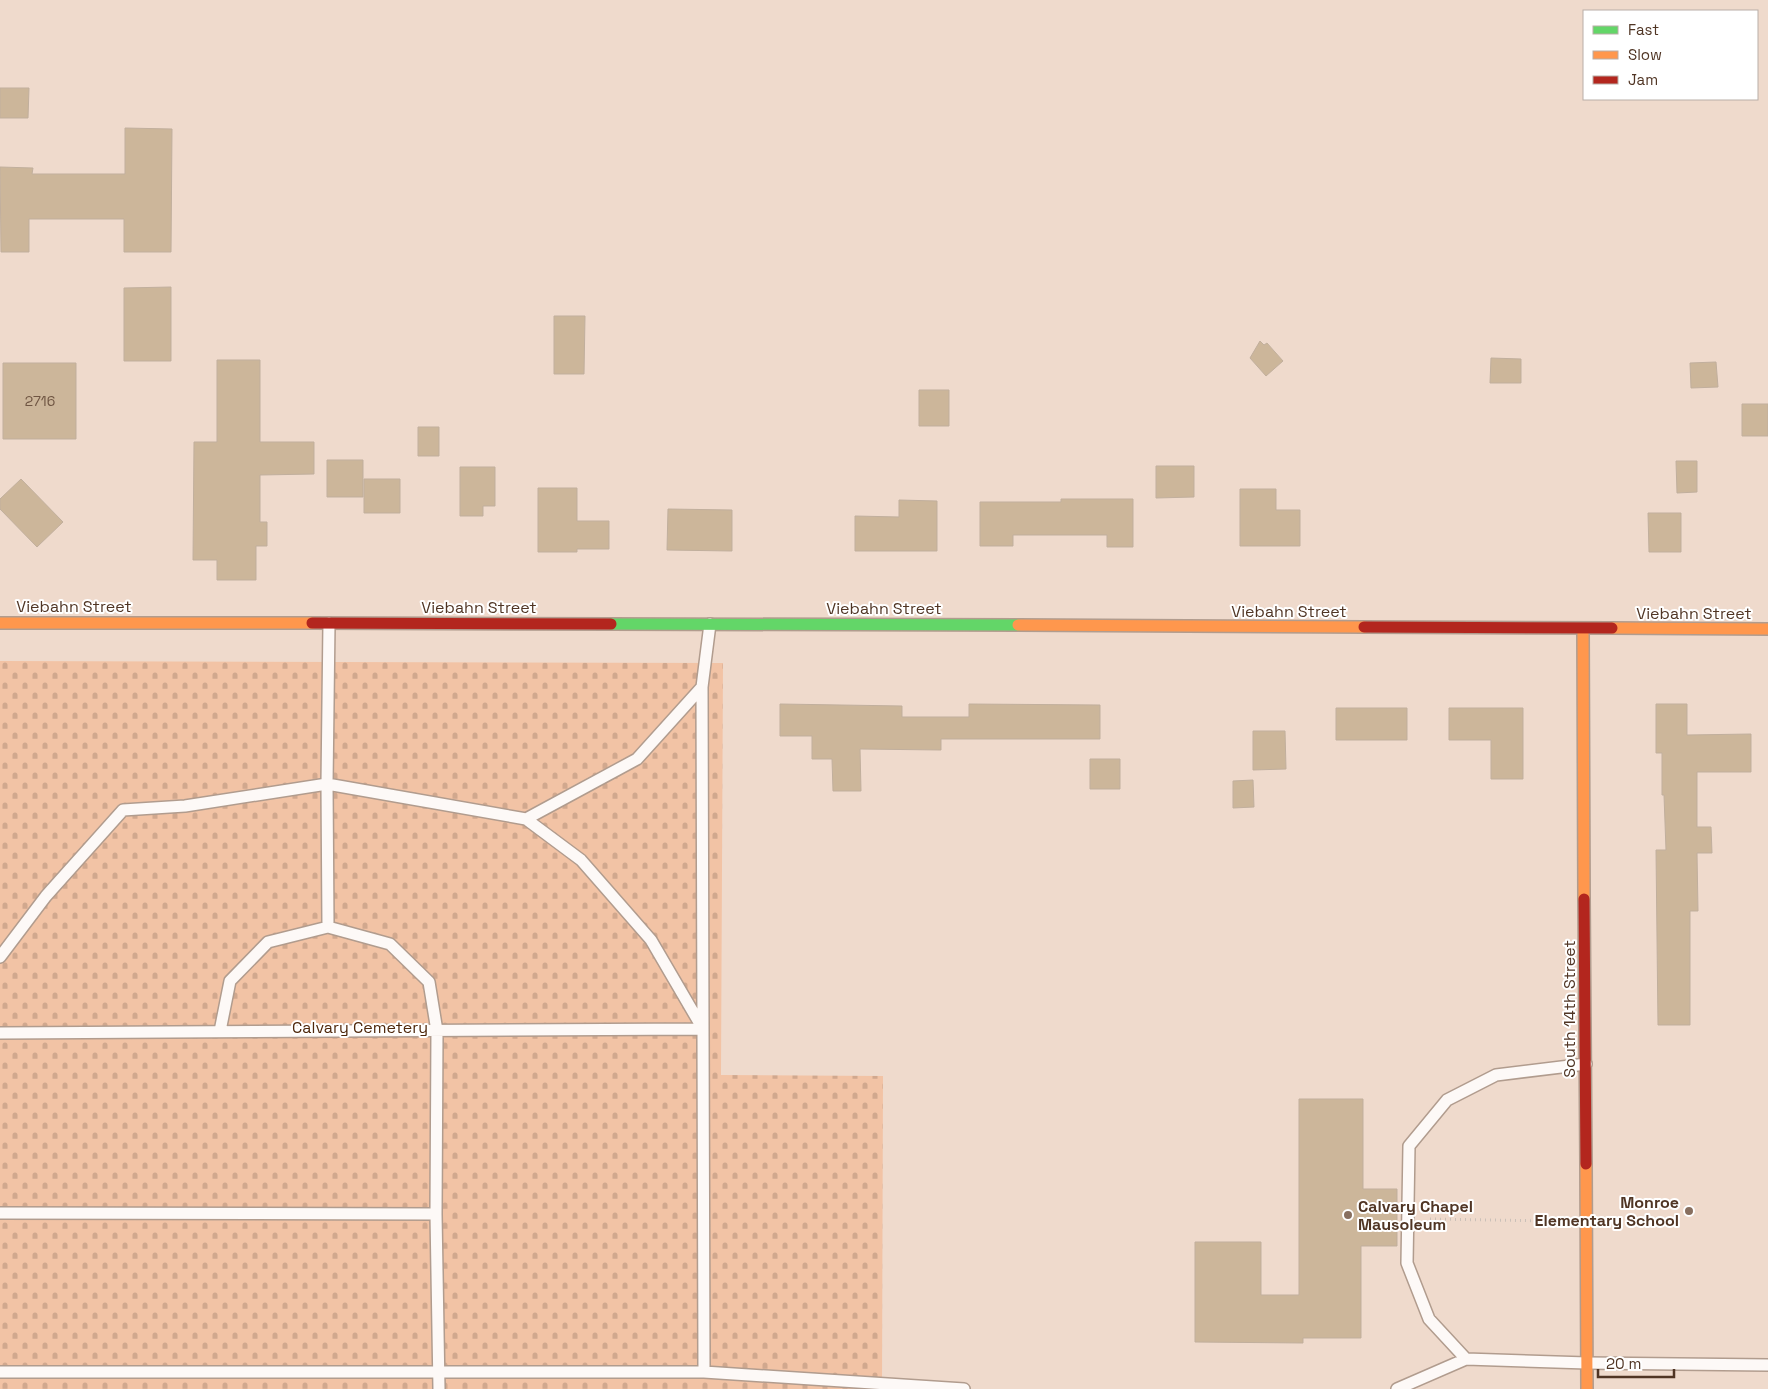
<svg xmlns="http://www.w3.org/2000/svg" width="1768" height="1389" viewBox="0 0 1768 1389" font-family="'Space Grotesk',sans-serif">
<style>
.cemetery{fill:url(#cemetery-stones)}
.building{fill:#ccb69a;stroke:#c1af9d}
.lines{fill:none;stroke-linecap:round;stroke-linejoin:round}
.lane-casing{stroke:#b19c8e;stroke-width:14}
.fast-casing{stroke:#b19c8e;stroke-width:14}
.slow-casing{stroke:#b19c8e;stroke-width:14}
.jam-casing{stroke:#b19c8e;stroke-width:14}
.path{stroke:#cac0b8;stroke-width:3;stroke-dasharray:1 4;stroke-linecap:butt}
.lane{stroke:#fdf9f7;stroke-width:11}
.fast{stroke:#63d668;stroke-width:11}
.slow{stroke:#ff974d;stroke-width:11}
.jam{stroke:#b3261e;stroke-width:11}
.poi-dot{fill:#886f5f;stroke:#fff;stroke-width:2}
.labels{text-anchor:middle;stroke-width:4;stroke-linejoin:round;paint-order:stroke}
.number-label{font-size:14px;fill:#6f5542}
.street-label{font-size:16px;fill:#503524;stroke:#fff}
.park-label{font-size:16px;fill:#4f280c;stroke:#fff}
.poi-label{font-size:16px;font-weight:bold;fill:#503524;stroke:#fff;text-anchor:end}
</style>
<defs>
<pattern id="cemetery-stones" width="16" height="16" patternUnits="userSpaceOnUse" patternTransform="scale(1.25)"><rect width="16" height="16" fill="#f2c3a5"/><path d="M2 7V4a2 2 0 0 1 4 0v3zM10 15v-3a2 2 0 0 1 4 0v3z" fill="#d1a88e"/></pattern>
</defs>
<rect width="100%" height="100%" fill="#efdacc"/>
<path class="cemetery" d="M 0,661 L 723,663 L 721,1075 L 883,1076 L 882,1389 L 0,1389 Z"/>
<path class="building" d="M 0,88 L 29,88 L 28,118 L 0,118 Z
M 125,128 L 172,129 L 171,252 L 124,252 L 124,219 L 29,219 L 29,252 L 1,252 L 0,167 L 33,168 L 32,174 L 125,174 Z
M 171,287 L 171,361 L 124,361 L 124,288 Z
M 554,316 L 585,316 L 584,374 L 554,374 Z
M 1260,341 L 1264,345 L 1267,343 L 1283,361 L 1266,376 L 1250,358 Z
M 1491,358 L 1521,359 L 1521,383 L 1490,383 Z
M 217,360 L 260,360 L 260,442 L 314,442 L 314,474 L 260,475 L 260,522 L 267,522 L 267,546 L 256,546 L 256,580 L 217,580 L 217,560 L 193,560 L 194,442 L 217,442 Z
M 1716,362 L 1718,387 L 1691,388 L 1690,363 Z
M 3,363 L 76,363 L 76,439 L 3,439 Z
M 919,390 L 949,390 L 949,426 L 919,426 Z
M 1742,404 L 1768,404 L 1768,436 L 1742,436 Z
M 418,427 L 439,427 L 439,456 L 418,456 Z
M 327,460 L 363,460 L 363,497 L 327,497 Z
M 1676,461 L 1697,461 L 1697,492 L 1677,493 Z
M 1156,466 L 1194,466 L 1194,497 L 1156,498 Z
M 460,467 L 495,467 L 495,506 L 483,506 L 483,516 L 460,516 Z
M 21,479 L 63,522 L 37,547 L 0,509 L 0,499 Z
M 364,479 L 400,479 L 400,513 L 364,513 Z
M 538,488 L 577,488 L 577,521 L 609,521 L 609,549 L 577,549 L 577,552 L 538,552 Z
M 1240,489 L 1276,489 L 1276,510 L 1300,510 L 1300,546 L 1240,546 Z
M 1061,499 L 1133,499 L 1133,547 L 1107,547 L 1107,535 L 1013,535 L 1013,546 L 980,546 L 980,502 L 1061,502 Z
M 899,500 L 937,501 L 937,551 L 855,551 L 855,516 L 899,517 Z
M 668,509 L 732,510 L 732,551 L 667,550 Z
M 1648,513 L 1681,513 L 1681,552 L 1649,552 Z
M 780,704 L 902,706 L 902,717 L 969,717 L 969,704 L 1100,705 L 1100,739 L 941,739 L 941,750 L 860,749 L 861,791 L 833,791 L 832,759 L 812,759 L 812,736 L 780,736 Z
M 1656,704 L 1687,704 L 1687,735 L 1751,734 L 1751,772 L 1697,772 L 1697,827 L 1711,827 L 1712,853 L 1697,853 L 1698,911 L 1690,911 L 1690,1025 L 1658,1025 L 1656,850 L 1666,850 L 1664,795 L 1662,795 L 1662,753 L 1656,753 Z
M 1336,708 L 1407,708 L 1407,740 L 1336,740 Z
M 1449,708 L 1523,708 L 1523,779 L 1491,779 L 1491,740 L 1449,740 Z
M 1253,731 L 1285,731 L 1286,769 L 1253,770 Z
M 1090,759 L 1120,759 L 1120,789 L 1090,789 Z
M 1253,780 L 1254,807 L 1233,808 L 1233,781 Z
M 1299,1099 L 1363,1099 L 1363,1189 L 1397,1189 L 1397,1246 L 1361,1246 L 1361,1338 L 1303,1338 L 1303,1343 L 1195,1342 L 1195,1242 L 1261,1242 L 1261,1295 L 1299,1295 Z"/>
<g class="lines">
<defs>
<path id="lane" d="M 526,819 L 637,759 L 702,687
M 328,927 L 327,784 L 329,623
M 0,957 L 46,896 L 123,810 L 185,806 L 327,784 L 526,819 L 581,860 L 651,940 L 703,1029 L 0,1033
M 220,1031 L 230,981 L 268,942 L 328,927 L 390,944 L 429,982 L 437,1031 L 436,1214 L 439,1389
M 0,1213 L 436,1214
M 1466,1359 L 1429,1319 L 1407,1263 L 1409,1146 L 1447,1100 L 1496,1075 L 1586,1064
M 0,1372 L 704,1372 L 964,1389
M 704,1372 L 702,687 L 710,624
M 1397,1389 L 1466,1359 L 1587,1363 L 1768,1365"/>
<path id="fast" d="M 611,624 L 1018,625"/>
<path id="slow" d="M 0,623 L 312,623
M 1018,625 L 1364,627
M 1612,628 L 1768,629
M 1583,629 L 1584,899
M 1586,1164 L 1587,1389"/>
<path id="jam" d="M 312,623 L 611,624
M 1364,627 L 1612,628
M 1584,899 L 1586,1164"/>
</defs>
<use href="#lane" class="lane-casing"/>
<use href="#fast" class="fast-casing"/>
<use href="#slow" class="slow-casing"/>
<use href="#jam" class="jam-casing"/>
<path class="path" d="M 1430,1219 L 1552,1221"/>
<use href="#lane" class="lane"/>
<use href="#fast" class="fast"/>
<use href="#slow" class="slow"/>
<use href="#jam" class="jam"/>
</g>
<g class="poi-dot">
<circle cx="1689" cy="1211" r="5"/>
<circle cx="1348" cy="1215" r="5"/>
</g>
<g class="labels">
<g class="number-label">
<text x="40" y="406">2716</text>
</g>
<g class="street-label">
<text x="74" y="612">Viebahn Street</text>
<text x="479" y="613">Viebahn Street</text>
<text x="884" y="614">Viebahn Street</text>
<text x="1289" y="617">Viebahn Street</text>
<text x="1694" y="619">Viebahn Street</text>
<text transform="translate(1569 1009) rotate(-90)" y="6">South 14th Street</text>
</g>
<g class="park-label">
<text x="360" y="1033">Calvary Cemetery</text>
</g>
<g class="poi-label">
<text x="1679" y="1208">Monroe<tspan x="1679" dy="18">Elementary School</tspan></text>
<text x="1358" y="1212" text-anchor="start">Calvary Chapel<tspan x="1358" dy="18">Mausoleum</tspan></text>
</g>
</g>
<rect x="1583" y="10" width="175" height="90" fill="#ffffff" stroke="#b9aea7"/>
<rect x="1593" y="26" width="25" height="8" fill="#63d668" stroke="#b9aea7"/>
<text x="1628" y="35" font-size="15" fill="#503524">Fast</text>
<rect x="1593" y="51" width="25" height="8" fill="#ff974d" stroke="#b9aea7"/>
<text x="1628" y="60" font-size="15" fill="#503524">Slow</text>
<rect x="1593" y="76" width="25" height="8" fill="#b3261e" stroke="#b9aea7"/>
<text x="1628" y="85" font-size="15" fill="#503524">Jam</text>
<path d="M1598 1369v8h76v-8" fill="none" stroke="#503524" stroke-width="2.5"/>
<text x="1606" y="1369" font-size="15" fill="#503524" stroke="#ffffff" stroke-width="4" paint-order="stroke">20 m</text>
</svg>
